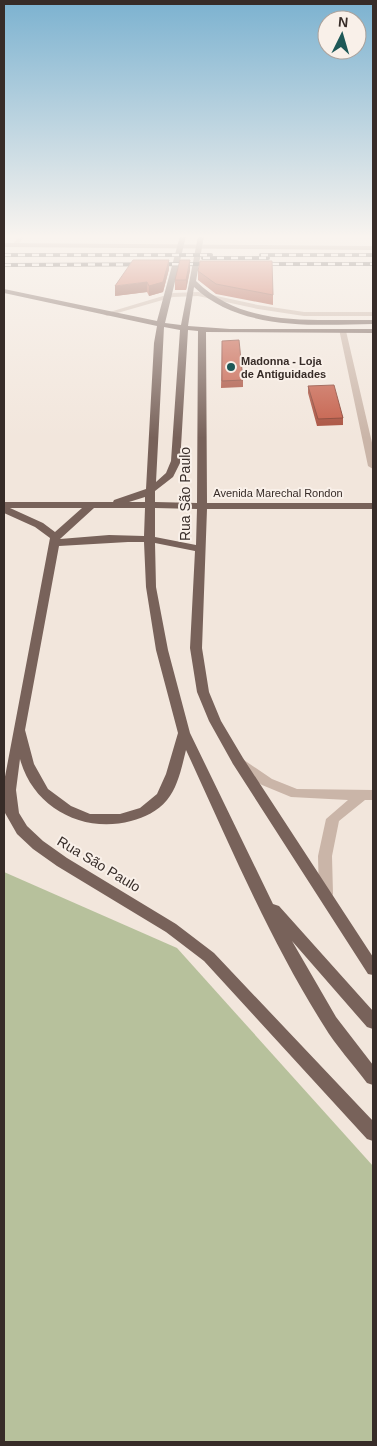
<svg xmlns="http://www.w3.org/2000/svg" width="377" height="1446" viewBox="0 0 377 1446" font-family="Arial,sans-serif">
<style>
.green{fill:#b7c19c}
.lines{fill:none;stroke-linecap:round;stroke-linejoin:round}
.street{fill:#cab5a8;fill-rule:evenodd}
.secondary{fill:#9d8479;fill-rule:evenodd}
.primary{fill:#78625a;fill-rule:evenodd}
.rail-casing{stroke:#372c28;stroke-width:4}
.rail{stroke:#f9f0e9;stroke-width:2.5;stroke-dasharray:7;stroke-linecap:butt}
.wall{fill:#a9503e}
.shaded-wall{fill:#894132}
.building{fill:#c45d48;stroke:#894132}
.poi-dot{fill:#1e5857;stroke:#f9f0e9;stroke-width:2}
.labels{text-anchor:middle;stroke-width:4;stroke-linejoin:round;paint-order:stroke}
.far-poi-label{font-size:11px;font-weight:bold;fill:#372c28;stroke:#f9f0e9;text-anchor:start}
.far-street-label{font-size:11px;fill:#372c28;stroke:#f9f0e9}
.street-label{font-size:14px;fill:#372c28;stroke:#f9f0e9}
</style>
<rect width="100%" height="100%" fill="#f2e6dc"/>
<path class="green" d="M 4,872 L 177,948 L 373,1166 L 373,1442 L 4,1442 Z"/>
<g class="lines">
<path class="street" d="M 19,236 L 25,236 L 16,247 L 12,247 L 11,246 Z
M 198,292 L 258,305 L 304,312 L 373,312 L 373,316 L 304,316 L 258,309 L 198,296 L 173,297 L 107,316 L 103,314 L 173,293 Z
M 339,329 L 346,331 L 373,447 L 373,469 L 368,466 Z
M 238,756 L 272,779 L 297,789 L 373,790 L 373,800 L 365,800 L 339,821 L 332,856 L 333,894 L 331,898 L 326,900 L 321,898 L 319,894 L 318,856 L 326,819 L 348,800 L 291,797 L 262,785 L 233,764 L 232,761 L 233,758 Z"/>
<path class="secondary" d="M 4,243 L 373,246 L 373,250 L 4,247 Z"/>
<path class="primary" d="M 180,236 L 186,236 L 165,323 L 181,325 L 198,236 L 204,236 L 196,281 C 244,328 311,319 373,320 L 373,324 C 314,325 241,331 194,287 L 188,326 L 230,329 L 373,329 L 373,333 L 206,332 L 207,503 L 373,503 L 373,509 L 207,509 L 202,648 L 209,692 L 221,721 L 243,758 L 373,957 L 373,975 L 368,974 L 233,764 L 209,721 L 197,692 L 190,648 L 195,551 L 155,543 L 156,587 L 168,650 L 190,733 L 273,904 L 279,906 L 373,1011 L 373,1029 L 367,1027 L 292,941 L 336,1017 L 373,1065 L 373,1085 L 367,1083 C 353,1064 336,1046 324,1026 C 269,939 229,843 186,750 C 182,766 178,787 167,800 C 157,812 145,817 131,821 C 84,834 33,808 20,759 L 16,790 L 19,813 L 27,826 L 43,841 L 67,858 L 176,924 L 214,953 L 373,1121 L 373,1141 L 367,1139 L 204,961 L 166,932 L 57,866 L 33,849 L 17,834 L 5,813 L 4,782 L 50,538 L 35,527 L 4,513 L 4,502 L 113,502 L 114,500 L 146,489 L 154,343 L 157,326 L 4,293 L 4,289 L 157,321 ZM 164,327 L 180,330 L 171,461 L 166,473 L 156,482 ZM 188,330 L 198,331 L 197,503 L 155,502 L 155,491 L 173,477 L 180,463 ZM 145,497 L 145,502 L 129,502 ZM 10,508 L 82,508 L 55,532 L 43,523 ZM 94,508 L 145,508 L 144,536 L 109,535 L 60,539 ZM 155,508 L 197,509 L 196,545 L 155,537 ZM 128,542 L 144,542 L 146,587 L 156,650 L 178,733 L 166,774 L 157,794 L 140,808 L 120,814 L 90,814 L 71,806 L 48,789 L 34,764 L 25,730 L 59,546 Z"/>
<defs>
<path id="rail" d="M 4,255 L 211,255
M 261,255 L 373,255
M 203,258 L 268,258
M 258,264 L 373,264
M 4,265 L 213,264"/>
</defs>
<use href="#rail" class="rail-casing"/>
<use href="#rail" class="rail"/>
</g>
<path class="wall" d="M 169,269 L 163,292 L 149,296 L 147,292 L 115,296 Z
M 190,270 L 186,290 L 175,290 L 175,280 Z
M 198,271 L 273,295 L 273,305 L 216,294 L 198,280 Z
M 222,341 L 243,380 L 243,387 L 221,388 Z
M 308,386 L 343,418 L 343,425 L 317,426 L 308,393 Z"/>
<path class="shaded-wall" d="M 169,260 L 169,269 L 163,292 L 149,296 L 149,286 Z
M 190,260 L 190,270 L 186,290 L 186,280 Z
M 147,282 L 147,292 L 115,296 L 115,286 Z"/>
<path class="building" d="M 133,260 L 169,260 L 163,282 L 149,286 L 147,282 L 115,286 Z
M 180,260 L 190,260 L 186,280 L 175,280 Z
M 200,261 L 272,261 L 273,295 L 216,284 L 198,271 Z
M 239,340 L 243,380 L 222,381 L 222,341 Z
M 334,385 L 343,418 L 318,419 L 308,386 Z"/>
<linearGradient id="sky" x2="0" y2="1"><stop stop-color="#7cb2d0"/><stop offset="0.54" stop-color="#f9f4ef"/><stop offset="1" stop-color="#f9f4ef" stop-opacity="0"/></linearGradient>
<rect width="377" height="438" fill="url(#sky)"/>
<circle class="poi-dot" cx="231" cy="367" r="5"/>
<g class="labels">
<g class="far-poi-label">
<text x="241" y="365">Madonna - Loja<tspan x="241" dy="13">de Antiguidades</tspan></text>
</g>
<g class="far-street-label">
<text x="278" y="497">Avenida Marechal Rondon</text>
</g>
<g class="street-label">
<text transform="translate(185 494) rotate(-90)" y="5">Rua São Paulo</text>
<text transform="translate(99 864) rotate(31)" y="5">Rua São Paulo</text>
</g>
</g>
<rect width="377" height="1446" fill="none" stroke="#372c28" stroke-width="10"/>
<g transform="translate(342 35) rotate(5)"><circle r="24" fill="#f9f0e9" stroke="#aba29c"/>
<path d="M0-4L9 19L0 12L-9 19Z" fill="#1e5857"/>
<text y="-8" font-size="14" font-weight="bold" text-anchor="middle" fill="#372c28">N</text>
</g>
</svg>
